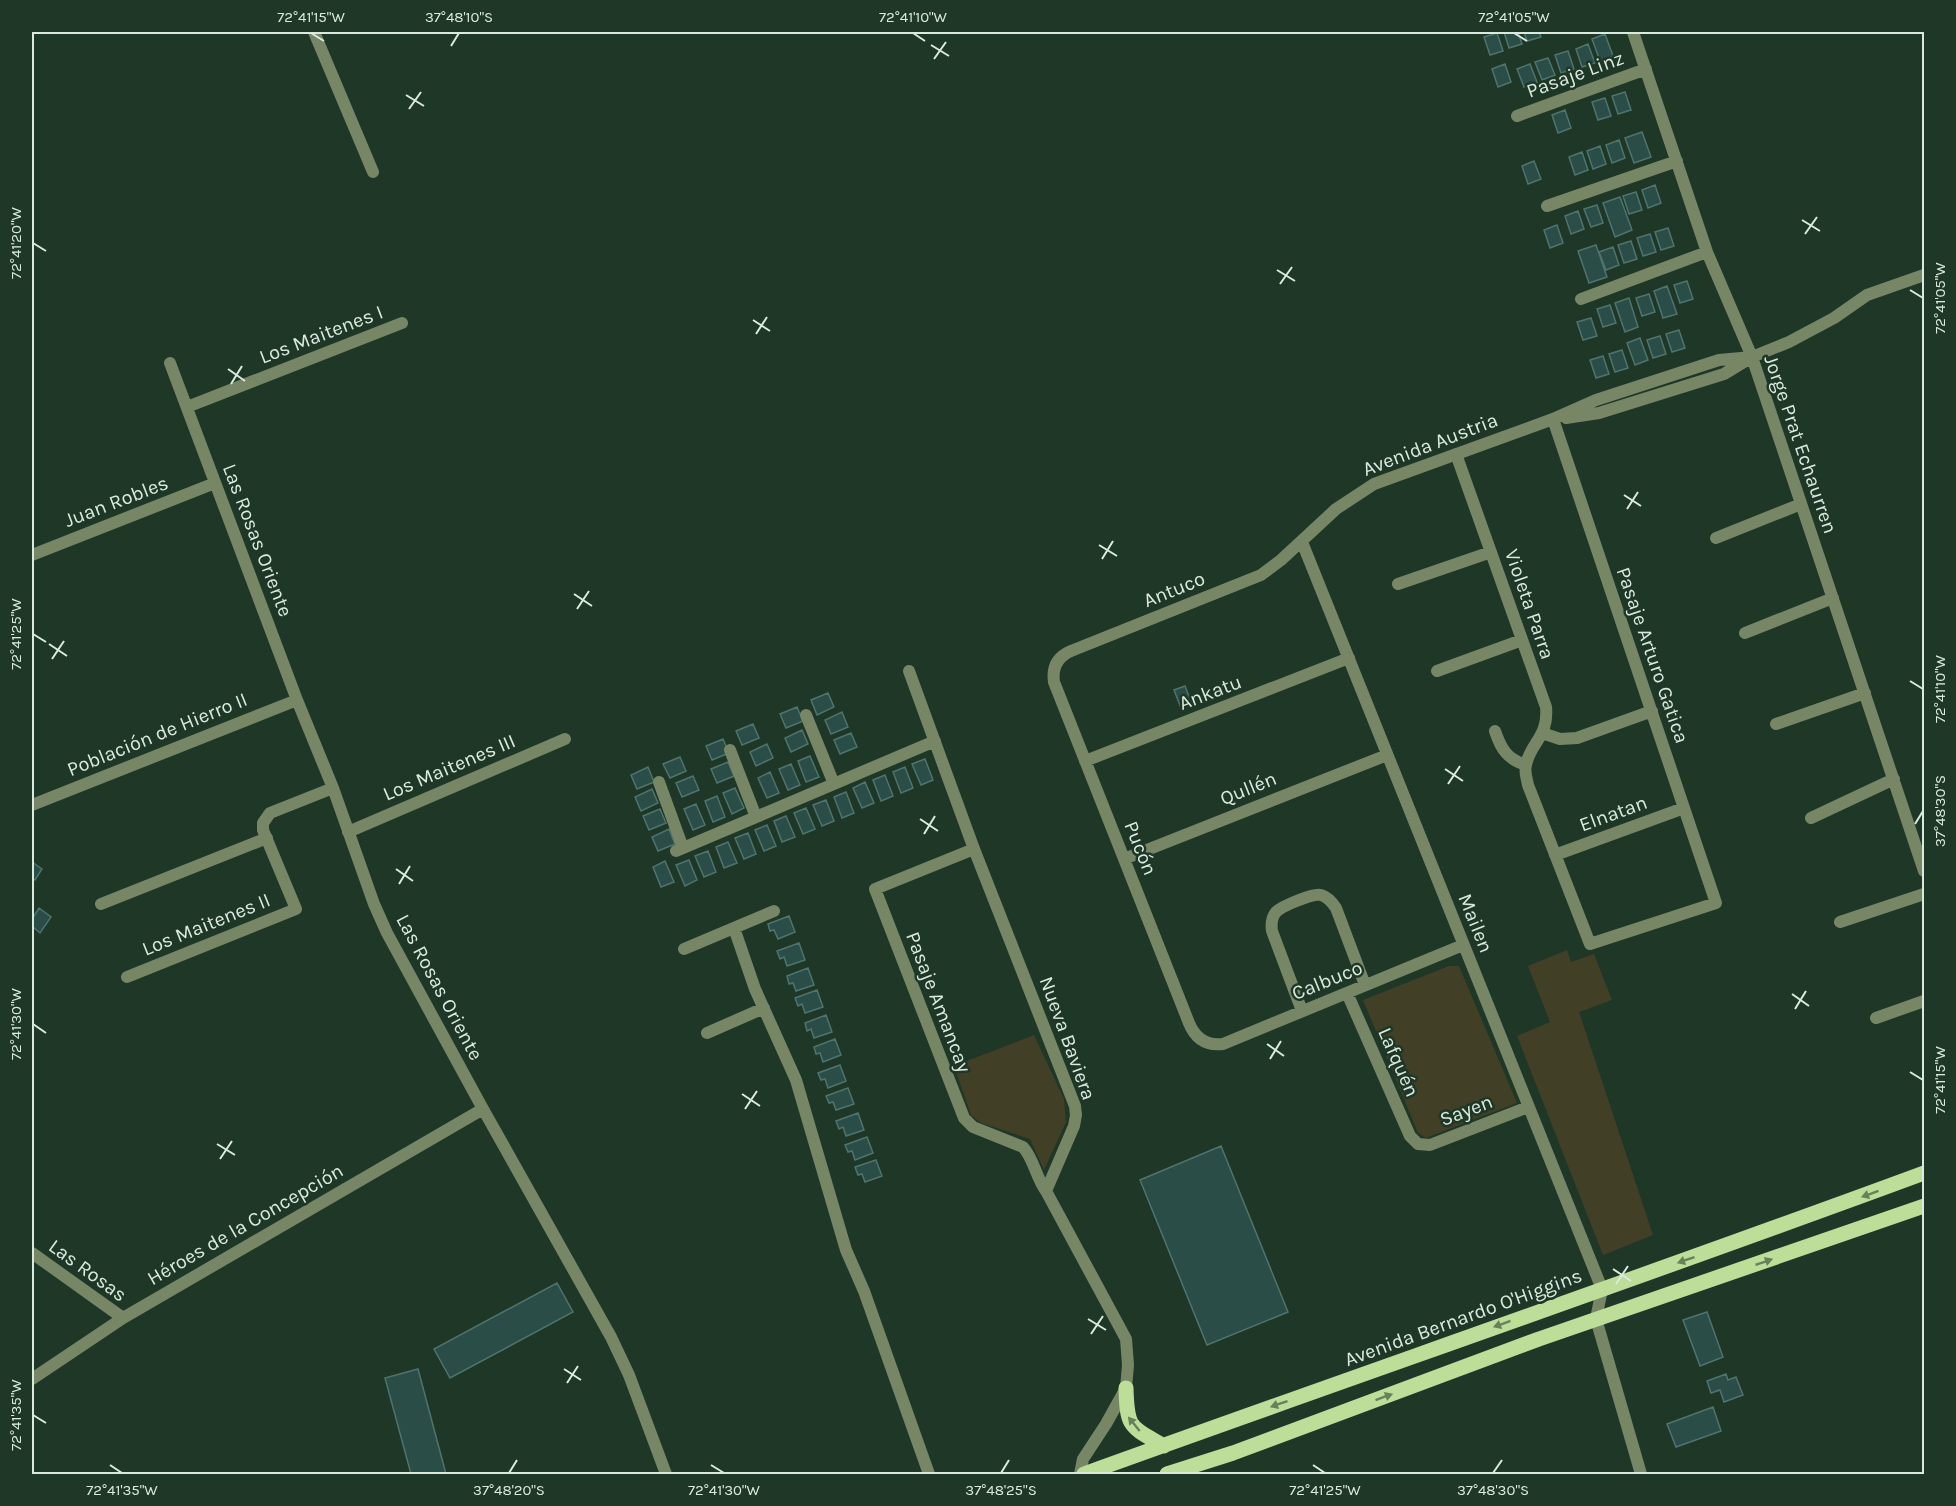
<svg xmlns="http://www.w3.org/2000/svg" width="1956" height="1506" viewBox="0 0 1956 1506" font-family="Karla,sans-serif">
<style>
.green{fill:#423f27}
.building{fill:#2a4d47;stroke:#4f746d;stroke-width:1.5}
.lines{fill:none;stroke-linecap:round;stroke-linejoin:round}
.minor{stroke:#778766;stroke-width:12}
.primary{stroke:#bdde99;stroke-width:15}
.oneway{fill:#66825a}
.ticks{fill:none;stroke:#dbeadf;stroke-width:2}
.labels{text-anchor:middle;stroke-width:5;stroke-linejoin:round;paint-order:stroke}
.street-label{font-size:20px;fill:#dbeadf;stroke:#1e3727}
.neatline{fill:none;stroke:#dbeadf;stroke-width:2}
.ticks-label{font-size:15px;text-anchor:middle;fill:#dbeadf}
</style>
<rect width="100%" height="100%" fill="#1e3727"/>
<path class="green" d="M 1567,950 L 1571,962 L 1594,954 L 1612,1000 L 1579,1012 L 1653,1235 L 1603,1255 L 1517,1036 L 1550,1022 L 1528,966 Z
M 1449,966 L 1459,966 L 1517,1103 L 1426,1138 L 1418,1133 L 1363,1000 Z
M 1034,1035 L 1064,1099 L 1066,1122 L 1044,1170 L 1030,1139 L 981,1123 L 971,1115 L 954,1066 Z"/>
<path class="building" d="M 1504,32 L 1518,32 L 1522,44 L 1509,48 Z
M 1524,32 L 1539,32 L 1541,37 L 1527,41 Z
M 1497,33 L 1503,51 L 1490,55 L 1484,37 Z
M 1605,34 L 1613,56 L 1600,61 L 1592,39 Z
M 1588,44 L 1595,63 L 1582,67 L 1576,49 Z
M 1568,51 L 1574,69 L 1561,73 L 1555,55 Z
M 1548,58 L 1555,75 L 1542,80 L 1535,62 Z
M 1505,64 L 1511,82 L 1498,87 L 1492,69 Z
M 1530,64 L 1537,82 L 1524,87 L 1517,69 Z
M 1625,92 L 1631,110 L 1618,114 L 1612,96 Z
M 1605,98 L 1611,116 L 1598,120 L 1592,102 Z
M 1565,110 L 1571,128 L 1558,133 L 1552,115 Z
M 1642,132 L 1651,157 L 1634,163 L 1625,138 Z
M 1619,140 L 1625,158 L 1612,163 L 1606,145 Z
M 1600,146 L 1606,164 L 1593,169 L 1587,151 Z
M 1582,152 L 1588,170 L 1575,175 L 1569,157 Z
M 1534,161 L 1541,179 L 1528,184 L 1522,166 Z
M 1655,185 L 1661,203 L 1648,208 L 1642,190 Z
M 1636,192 L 1642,210 L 1629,214 L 1623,196 Z
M 1620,197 L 1632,230 L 1615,237 L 1603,203 Z
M 1597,205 L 1603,223 L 1591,227 L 1584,209 Z
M 1578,211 L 1584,229 L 1571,234 L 1565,216 Z
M 1557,225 L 1563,243 L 1550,248 L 1544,230 Z
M 1668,228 L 1674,246 L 1661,250 L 1655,232 Z
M 1650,234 L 1656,252 L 1643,256 L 1637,238 Z
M 1631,241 L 1637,259 L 1624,263 L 1618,245 Z
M 1596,245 L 1607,277 L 1589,283 L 1578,251 Z
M 1613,247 L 1619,265 L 1606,270 L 1599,252 Z
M 1687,281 L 1693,299 L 1680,303 L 1674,285 Z
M 1667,286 L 1677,314 L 1663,318 L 1654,291 Z
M 1649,294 L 1655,312 L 1642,316 L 1636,298 Z
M 1629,298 L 1638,327 L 1625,332 L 1615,303 Z
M 1610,305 L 1616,323 L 1603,327 L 1597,309 Z
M 1591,318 L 1597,336 L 1583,340 L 1577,322 Z
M 1679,330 L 1685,348 L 1672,352 L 1666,334 Z
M 1660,336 L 1666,354 L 1653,358 L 1647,340 Z
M 1640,338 L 1648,360 L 1635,365 L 1627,343 Z
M 1622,350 L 1628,368 L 1615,372 L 1609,354 Z
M 1603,356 L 1609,374 L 1596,378 L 1590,360 Z
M 1185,686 L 1192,704 L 1181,708 L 1174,690 Z
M 828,693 L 834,707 L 817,715 L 811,700 Z
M 797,707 L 803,721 L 786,728 L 780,714 Z
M 842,712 L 848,727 L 831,734 L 825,720 Z
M 753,724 L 759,738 L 742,745 L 736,731 Z
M 802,730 L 808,744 L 791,752 L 785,738 Z
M 851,733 L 857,747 L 840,754 L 834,740 Z
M 723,739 L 729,753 L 712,760 L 706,746 Z
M 767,744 L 773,758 L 756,766 L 750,752 Z
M 810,756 L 819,777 L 806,782 L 798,761 Z
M 680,757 L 686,771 L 670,778 L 663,764 Z
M 925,759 L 933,780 L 921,785 L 912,764 Z
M 728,762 L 734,776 L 717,783 L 711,769 Z
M 791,764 L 800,785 L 788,790 L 779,769 Z
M 648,767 L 654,782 L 637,789 L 631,775 Z
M 905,767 L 913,788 L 901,793 L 893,772 Z
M 770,772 L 779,793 L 767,798 L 758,778 Z
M 885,775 L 893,796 L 881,801 L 873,780 Z
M 693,776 L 699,790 L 682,797 L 676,783 Z
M 865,782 L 874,803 L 862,808 L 853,788 Z
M 735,788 L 744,808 L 732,814 L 723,793 Z
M 652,789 L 658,803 L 641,811 L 635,797 Z
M 846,792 L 854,813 L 842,818 L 834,797 Z
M 717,796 L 725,817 L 713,822 L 705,801 Z
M 826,800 L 834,821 L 822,826 L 813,805 Z
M 696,804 L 705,825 L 693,830 L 684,809 Z
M 806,808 L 815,829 L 803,834 L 794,813 Z
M 660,809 L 666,823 L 649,830 L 643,816 Z
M 786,816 L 795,837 L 782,842 L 774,821 Z
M 767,825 L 776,846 L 764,851 L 755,830 Z
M 669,829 L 675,844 L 658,851 L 652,837 Z
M 748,833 L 756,854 L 744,859 L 735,838 Z
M 728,842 L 737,863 L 724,868 L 716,847 Z
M 708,851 L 716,872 L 704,877 L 695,856 Z
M 689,860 L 697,880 L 685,886 L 676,865 Z
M 665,861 L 674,882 L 661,887 L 653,867 Z
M 32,862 L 42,869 L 35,880 L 32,878 Z
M 39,908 L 51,917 L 40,933 L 32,926 L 32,919 Z
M 789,916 L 795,932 L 778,939 L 774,930 L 770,931 L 768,924 Z
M 799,943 L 805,960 L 787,966 L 784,957 L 780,959 L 777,951 Z
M 808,968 L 814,985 L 796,991 L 793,983 L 789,984 L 787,976 Z
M 817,990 L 823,1007 L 805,1013 L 802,1004 L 798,1006 L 795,998 Z
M 826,1015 L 832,1032 L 814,1038 L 811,1029 L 807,1031 L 805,1023 Z
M 835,1039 L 841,1055 L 823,1062 L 820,1053 L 816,1054 L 814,1047 Z
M 840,1065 L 846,1081 L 828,1088 L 825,1079 L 821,1080 L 818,1073 Z
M 848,1088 L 854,1104 L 836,1110 L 833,1102 L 829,1103 L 826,1096 Z
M 858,1113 L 864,1130 L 846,1136 L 843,1127 L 839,1129 L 836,1121 Z
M 867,1137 L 873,1153 L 855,1160 L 852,1151 L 848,1152 L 845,1145 Z
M 1221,1146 L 1288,1312 L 1207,1345 L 1140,1180 Z
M 876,1160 L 882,1176 L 865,1182 L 862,1174 L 858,1175 L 855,1167 Z
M 557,1283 L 573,1312 L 450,1378 L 434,1349 Z
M 1707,1312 L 1723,1357 L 1700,1366 L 1683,1320 Z
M 418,1369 L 446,1474 L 411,1474 L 385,1378 Z
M 1726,1374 L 1728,1380 L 1736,1377 L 1743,1395 L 1724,1402 L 1720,1390 L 1711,1393 L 1707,1381 Z
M 1713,1407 L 1721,1431 L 1676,1447 L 1667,1424 Z"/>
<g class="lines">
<path class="minor" d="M 314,32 L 373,172
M 1633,32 L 1707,252 L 1752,357 L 1924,871
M 1517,116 L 1646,69
M 1547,206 L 1677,161
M 1581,299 L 1707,252
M 170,363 L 297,700 L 333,788 L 374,904 L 387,933 L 483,1109 L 611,1337 L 629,1375 L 666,1474
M 187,407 L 402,323
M 1566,418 L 1599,413 L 1724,374 L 1752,357 L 1789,342 L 1834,318 L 1867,295 L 1924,275
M 1456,454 L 1546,707 C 1549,737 1530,743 1526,765 C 1524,772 1527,779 1528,785 L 1590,944 L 1716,903 L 1553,419
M 1716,538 L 1801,504
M 1302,542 L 1602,1289 L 1596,1319 L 1641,1474
M 32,555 L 215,483
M 1398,584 L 1491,552
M 1745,633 L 1833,598
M 909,671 L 974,849 L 1075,1106 L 1076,1115 L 1074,1126 L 1046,1191 L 1126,1339 L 1128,1365 L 1126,1388 L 1106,1424 L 1083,1459 L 1080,1474
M 1437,671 L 1522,640
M 806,715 L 834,784
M 1776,724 L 1865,693
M 1495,731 C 1501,749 1507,759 1526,765
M 1542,733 L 1560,739 L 1577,738 L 1652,711
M 730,750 L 756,817
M 1085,761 L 1349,658
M 659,782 L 683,848
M 32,805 L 297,700
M 1811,818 L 1894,779
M 348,832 L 565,739
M 974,849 L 875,889 L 964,1118 L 973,1127 L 1023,1147 C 1034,1159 1036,1178 1046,1191
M 676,851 L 935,741
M 1555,855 L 1684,808
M 1124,859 L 1387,755
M 101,904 L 267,838
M 1840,922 L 1924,894
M 734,928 L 755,989 L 796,1080 L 846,1250 L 864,1291 L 929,1474
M 1463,945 L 1223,1044 C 1206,1046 1195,1038 1189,1023 L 1054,682 C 1052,668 1057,657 1071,651 L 1261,575 L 1281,560 L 1336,509 L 1374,484 L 1553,419 L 1596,400 L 1719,360 L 1752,357
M 684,949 L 774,911
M 127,977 L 296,909 L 263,830 L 263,823 L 270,813 L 333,788
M 1347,993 L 1410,1136 L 1418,1144 L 1430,1145 L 1528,1107
M 1302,1011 L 1272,931 C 1271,924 1271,918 1276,912 C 1282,906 1313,893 1321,895 C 1328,897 1332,902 1336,908 L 1365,985
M 1876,1018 L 1924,1001
M 707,1033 L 764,1008
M 32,1253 L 123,1318
M 32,1379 L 123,1318 L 483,1109"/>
<path class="primary" d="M 1126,1388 C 1127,1429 1130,1426 1164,1446
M 1084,1474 C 1364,1373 1645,1276 1924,1173
M 1167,1474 L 1233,1453 L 1539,1339 L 1924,1206"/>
</g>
<defs><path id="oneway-solid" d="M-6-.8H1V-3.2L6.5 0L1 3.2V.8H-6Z" transform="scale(1.5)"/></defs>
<g class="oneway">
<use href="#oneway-solid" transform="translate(1870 1194) rotate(160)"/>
<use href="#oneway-solid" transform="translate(1686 1260) rotate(161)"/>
<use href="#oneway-solid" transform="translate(1764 1262) rotate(-19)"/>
<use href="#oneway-solid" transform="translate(1502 1324) rotate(160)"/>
<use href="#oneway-solid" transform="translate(1384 1397) rotate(-20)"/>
<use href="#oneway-solid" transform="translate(1279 1404) rotate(161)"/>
<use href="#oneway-solid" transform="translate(1134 1424) rotate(-129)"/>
</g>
<path class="ticks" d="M 311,33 L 324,41M 913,33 L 925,41M 1514,33 L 1527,41M 931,45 L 949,56M 451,46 L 459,33M 934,59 L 946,42M 406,95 L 424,106M 409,109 L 421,92M 1802,220 L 1820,231M 1805,234 L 1817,217M 33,243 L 46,251M 1277,270 L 1295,281M 1280,284 L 1292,267M 1910,290 L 1923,298M 753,320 L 770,331M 756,334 L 767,317M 228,369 L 245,381M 231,384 L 242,366M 1624,495 L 1641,506M 1627,509 L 1638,492M 1099,545 L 1117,556M 1102,559 L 1113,541M 574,594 L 592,606M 577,609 L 589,591M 33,634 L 46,642M 49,644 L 67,656M 52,659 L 64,641M 1910,681 L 1923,689M 1445,769 L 1463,781M 1448,784 L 1460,766M 920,819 L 938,831M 1915,824 L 1923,811M 924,834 L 935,816M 396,869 L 413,881M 399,884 L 410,866M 1792,994 L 1809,1006M 1795,1009 L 1806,991M 33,1024 L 46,1033M 1267,1044 L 1284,1056M 1270,1059 L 1281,1041M 1910,1072 L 1923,1080M 742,1094 L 760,1106M 745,1109 L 757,1091M 217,1144 L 235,1155M 220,1159 L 232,1141M 1613,1269 L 1631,1281M 1616,1284 L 1628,1266M 1088,1319 L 1106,1330M 1091,1334 L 1103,1316M 564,1369 L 581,1380M 567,1383 L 578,1366M 33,1415 L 46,1423M 110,1465 L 122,1473M 711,1465 L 724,1473M 1313,1465 L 1325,1473M 509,1473 L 517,1460M 1001,1473 L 1009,1460M 1493,1473 L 1502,1460"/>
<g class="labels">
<g class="street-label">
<text transform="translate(1575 74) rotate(-20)" y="7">Pasaje Linz</text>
<text transform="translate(321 334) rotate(-21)" y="7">Los Maitenes I</text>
<text transform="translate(1430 444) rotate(-21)" y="7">Avenida Austria</text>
<text transform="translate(1801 444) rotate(71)" y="7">Jorge Prat Echaurren</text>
<text transform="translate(116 501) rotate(-21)" y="7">Juan Robles</text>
<text transform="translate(258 540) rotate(69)" y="7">Las Rosas Oriente</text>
<text transform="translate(1174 589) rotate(-22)" y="7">Antuco</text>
<text transform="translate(1530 604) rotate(71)" y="7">Violeta Parra</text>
<text transform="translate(1653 655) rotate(71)" y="7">Pasaje Arturo Gatica</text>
<text transform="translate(1210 692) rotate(-21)" y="7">Ankatu</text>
<text transform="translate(157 734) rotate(-22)" y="7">Población de Hierro II</text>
<text transform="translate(449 767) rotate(-23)" y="7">Los Maitenes III</text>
<text transform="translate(1248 788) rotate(-22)" y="7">Qullén</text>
<text transform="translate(1613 813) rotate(-20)" y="7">Elnatan</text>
<text transform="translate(1141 848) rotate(68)" y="7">Pucón</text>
<text transform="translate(1476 923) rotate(68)" y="7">Mailen</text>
<text transform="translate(206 924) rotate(-22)" y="7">Los Maitenes II</text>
<text transform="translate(1327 980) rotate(-22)" y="7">Calbuco</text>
<text transform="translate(440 987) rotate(62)" y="7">Las Rosas Oriente</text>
<text transform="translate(939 1002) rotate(69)" y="7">Pasaje Amancay</text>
<text transform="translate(1068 1038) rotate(70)" y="7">Nueva Baviera</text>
<text transform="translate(1399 1062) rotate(66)" y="7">Lafquén</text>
<text transform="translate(1466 1110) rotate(-21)" y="7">Sayen</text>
<text transform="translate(245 1224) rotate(-30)" y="7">Héroes de la Concepción</text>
<text transform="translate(88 1270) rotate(36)" y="7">Las Rosas</text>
<text transform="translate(1463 1317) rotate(-20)" y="7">Avenida Bernardo O'Higgins</text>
</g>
</g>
<rect width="1956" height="1506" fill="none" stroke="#1e3727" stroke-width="66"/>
<rect x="33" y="33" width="1890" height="1440" class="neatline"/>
<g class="ticks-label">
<text x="311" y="22">72°41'15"W</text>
<text x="459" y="22">37°48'10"S</text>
<text x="913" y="22">72°41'10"W</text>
<text x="1514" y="22">72°41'05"W</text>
<text transform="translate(16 243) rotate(-90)" y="5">72°41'20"W</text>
<text transform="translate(1940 298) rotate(-90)" y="5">72°41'05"W</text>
<text transform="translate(16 634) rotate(-90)" y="5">72°41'25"W</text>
<text transform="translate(1940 689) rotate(-90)" y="5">72°41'10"W</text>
<text transform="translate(1940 811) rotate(-90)" y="5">37°48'30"S</text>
<text transform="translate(16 1024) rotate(-90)" y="5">72°41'30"W</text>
<text transform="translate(1940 1080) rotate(-90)" y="5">72°41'15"W</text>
<text transform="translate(16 1415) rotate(-90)" y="5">72°41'35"W</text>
<text x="122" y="1495">72°41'35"W</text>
<text x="509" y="1495">37°48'20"S</text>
<text x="724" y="1495">72°41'30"W</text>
<text x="1001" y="1495">37°48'25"S</text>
<text x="1325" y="1495">72°41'25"W</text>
<text x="1493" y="1495">37°48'30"S</text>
</g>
</svg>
